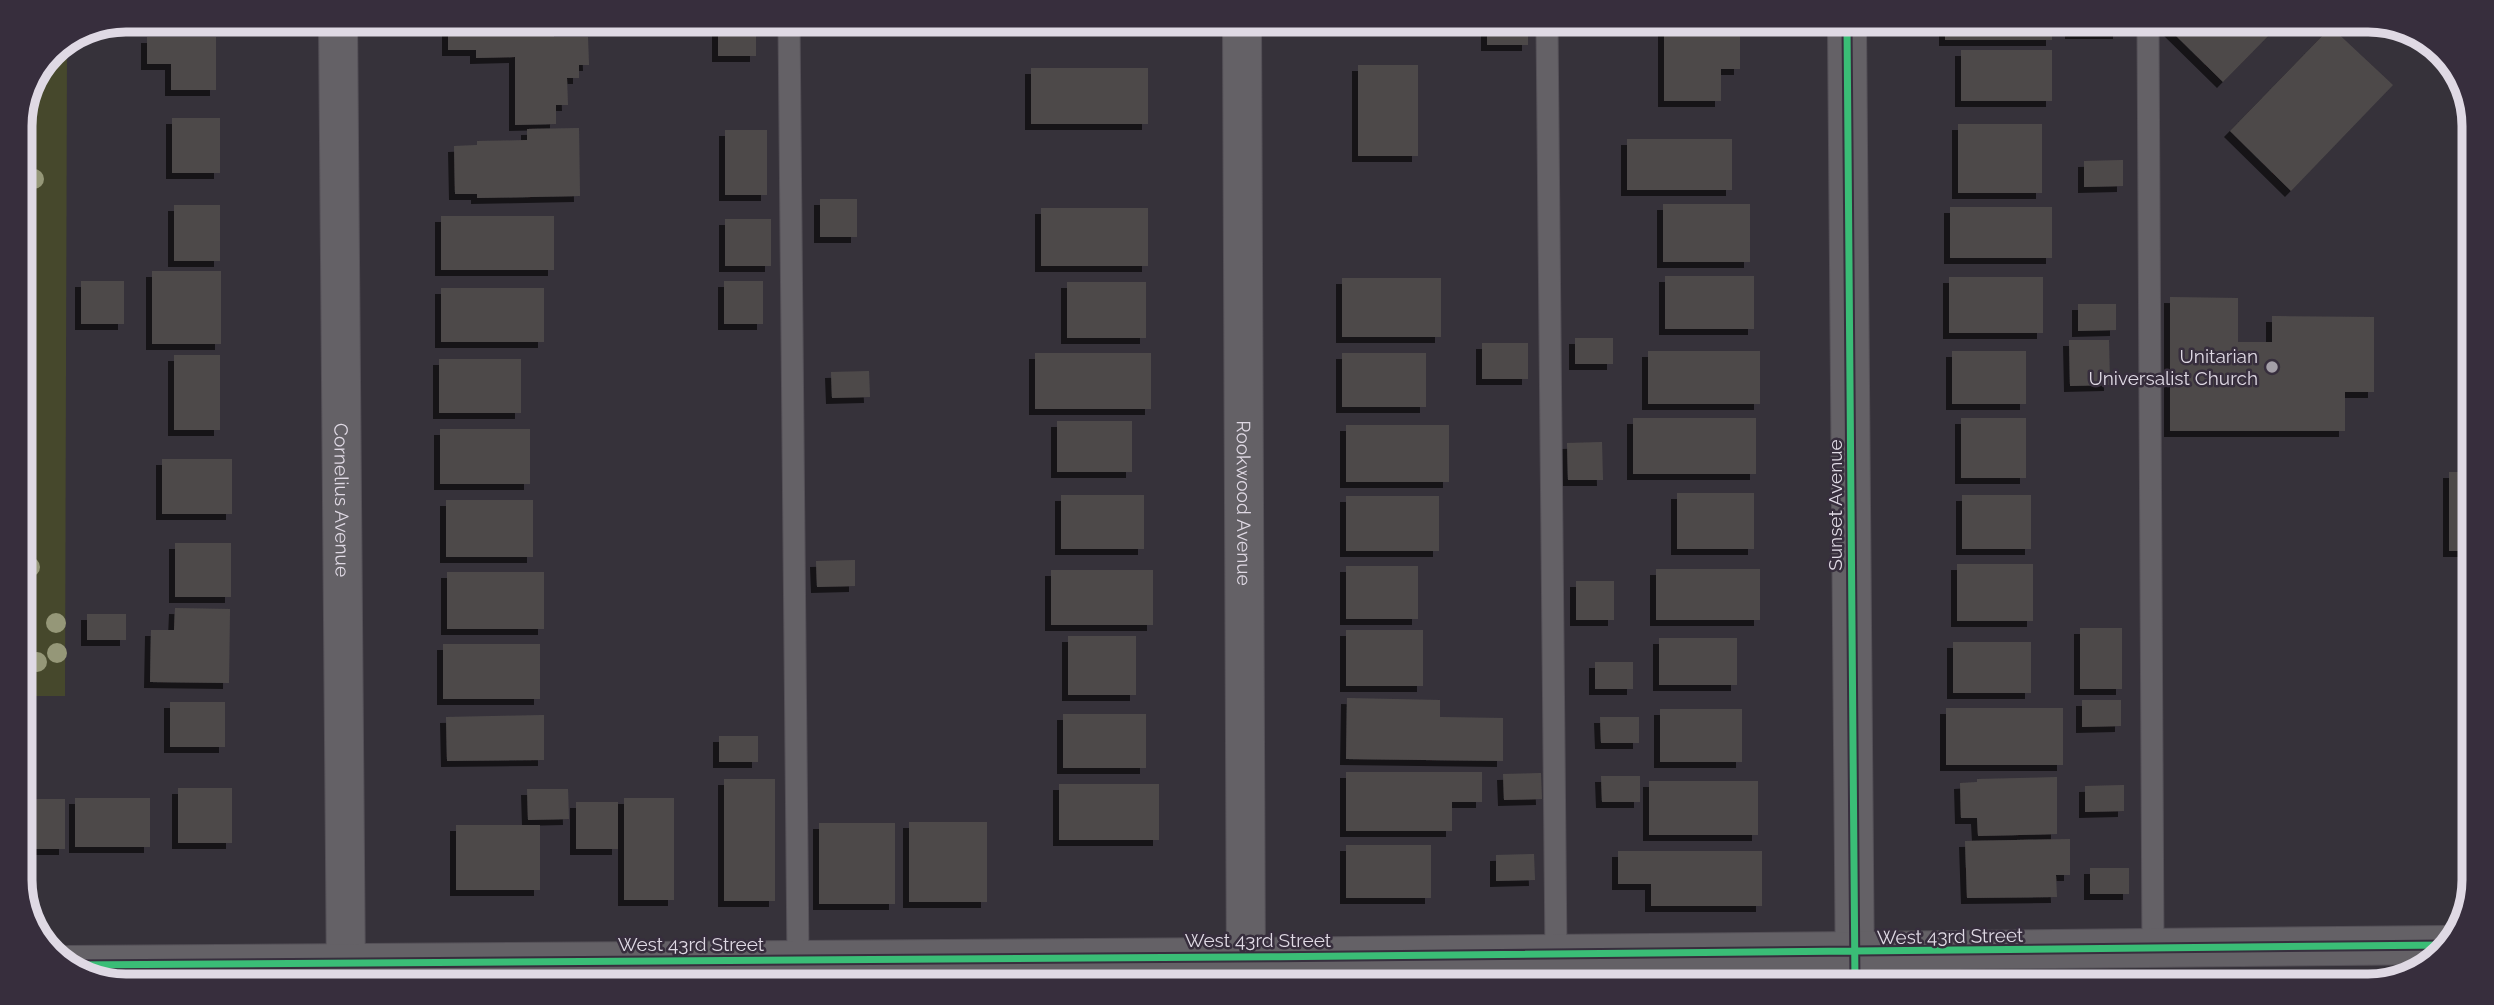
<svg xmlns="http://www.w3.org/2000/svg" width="2494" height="1005" viewBox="0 0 2494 1005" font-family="Raleway,sans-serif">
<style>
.green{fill:#46482c}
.building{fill:#4e4a4a;filter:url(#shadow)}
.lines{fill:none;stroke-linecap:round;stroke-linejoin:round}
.lane-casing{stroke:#545057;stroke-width:23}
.street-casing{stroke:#545057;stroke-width:40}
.lane{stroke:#646166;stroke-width:21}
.street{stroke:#646166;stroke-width:38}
.cycleway-casing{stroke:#372e3d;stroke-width:11}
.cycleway{stroke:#3abd76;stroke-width:7}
.tree{fill:#959778}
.poi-dot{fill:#a49fa8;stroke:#372e3d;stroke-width:2.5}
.labels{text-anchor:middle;stroke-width:5;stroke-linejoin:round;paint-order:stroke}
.poi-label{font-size:19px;fill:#dfd9e4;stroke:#372e3d;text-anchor:end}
.street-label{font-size:19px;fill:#dfd9e4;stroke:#372e3d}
.rim{fill:none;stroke:#dfd9e4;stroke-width:9}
</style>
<defs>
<filter id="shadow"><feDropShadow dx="-6" dy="6" stdDeviation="0" flood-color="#0009"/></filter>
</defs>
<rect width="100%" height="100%" fill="#36323a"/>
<path class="green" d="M 67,43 L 65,696 L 19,696 L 19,119 L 51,50 Z"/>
<path class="building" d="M 448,20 L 553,21 L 554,37 L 588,37 L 589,65 L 579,65 L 579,78 L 567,78 L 568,105 L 556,105 L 556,124 L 515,125 L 515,57 L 476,58 L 476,50 L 448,50 Z
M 718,21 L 756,21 L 756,56 L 718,56 Z
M 1487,24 L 1528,24 L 1528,45 L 1487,45 Z
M 1664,25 L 1740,25 L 1740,69 L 1721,69 L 1721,101 L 1664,101 Z
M 1945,26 L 2052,26 L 2052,40 L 1945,40 Z
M 2071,26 L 2119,26 L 2119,33 L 2071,33 Z
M 2166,26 L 2233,27 L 2277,27 L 2223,82 Z
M 2331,27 L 2393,85 L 2291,191 L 2230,131 Z
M 147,37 L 216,37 L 216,90 L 171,90 L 171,64 L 147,64 Z
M 1961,50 L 2052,50 L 2052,101 L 1961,101 Z
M 1358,65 L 1418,65 L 1418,156 L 1358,156 Z
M 1031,68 L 1148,68 L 1148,124 L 1031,124 Z
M 172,118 L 220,118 L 220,173 L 172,173 Z
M 1958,124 L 2042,124 L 2042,193 L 1958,193 Z
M 579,128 L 580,196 L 477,198 L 477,194 L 455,194 L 454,146 L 477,145 L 477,141 L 527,140 L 527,129 Z
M 725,130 L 767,130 L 767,195 L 725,195 Z
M 1627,139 L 1732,139 L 1732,190 L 1627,190 Z
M 2123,160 L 2123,186 L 2084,187 L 2084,161 Z
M 820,199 L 857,199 L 857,237 L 820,237 Z
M 1663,204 L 1750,204 L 1750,262 L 1663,262 Z
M 174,205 L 220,205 L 220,261 L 174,261 Z
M 1950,207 L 2052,207 L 2052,258 L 1950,258 Z
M 1041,208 L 1148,208 L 1148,266 L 1041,266 Z
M 441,216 L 554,216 L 554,270 L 441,270 Z
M 725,219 L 771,219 L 771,266 L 725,266 Z
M 152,271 L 221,271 L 221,344 L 152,344 Z
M 1665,276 L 1754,276 L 1754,329 L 1665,329 Z
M 1949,277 L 2043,277 L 2043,333 L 1949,333 Z
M 1342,278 L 1441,278 L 1441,337 L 1342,337 Z
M 81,281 L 124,281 L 124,324 L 81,324 Z
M 724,281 L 763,281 L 763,324 L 724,324 Z
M 1067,282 L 1146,282 L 1146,338 L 1067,338 Z
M 441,288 L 544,288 L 544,342 L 441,342 Z
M 2170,297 L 2238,298 L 2238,342 L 2272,342 L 2272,316 L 2374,317 L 2374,392 L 2345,392 L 2345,431 L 2170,431 Z
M 2078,304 L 2116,304 L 2116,330 L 2078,331 Z
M 1575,338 L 1613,338 L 1613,364 L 1575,364 Z
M 2069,340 L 2109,340 L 2110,385 L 2070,386 Z
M 1482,343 L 1528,343 L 1528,379 L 1482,379 Z
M 1648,351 L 1760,351 L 1760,404 L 1648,404 Z
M 1952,351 L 2026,351 L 2026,404 L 1952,404 Z
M 1035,353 L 1151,353 L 1151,409 L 1035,409 Z
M 1342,353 L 1426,353 L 1426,407 L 1342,407 Z
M 174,355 L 220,355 L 220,430 L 174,430 Z
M 439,359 L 521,359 L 521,413 L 439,413 Z
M 869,371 L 870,397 L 832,398 L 831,372 Z
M 1633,418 L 1756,418 L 1756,474 L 1633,474 Z
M 1961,418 L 2026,418 L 2026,478 L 1961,478 Z
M 1057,421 L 1132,421 L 1132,472 L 1057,472 Z
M 1346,425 L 1449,425 L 1449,482 L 1346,482 Z
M 440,429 L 530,429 L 530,484 L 440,484 Z
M 1602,442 L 1603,480 L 1568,480 L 1567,443 Z
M 162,459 L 232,459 L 232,514 L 162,514 Z
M 2449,472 L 2471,472 L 2470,551 L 2449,551 Z
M 1677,493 L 1754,493 L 1754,549 L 1677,549 Z
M 1061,495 L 1144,495 L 1144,549 L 1061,549 Z
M 1962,495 L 2031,495 L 2031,549 L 1962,549 Z
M 1346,496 L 1439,496 L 1439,551 L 1346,551 Z
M 446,500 L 533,500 L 533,557 L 446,557 Z
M 175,543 L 231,543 L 231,597 L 175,597 Z
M 855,560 L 855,586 L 817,587 L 816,561 Z
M 1957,564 L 2033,564 L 2033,621 L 1957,621 Z
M 1346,566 L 1418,566 L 1418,619 L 1346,619 Z
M 1656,569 L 1760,569 L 1760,620 L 1656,620 Z
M 1051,570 L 1153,570 L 1153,625 L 1051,625 Z
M 447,572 L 544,572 L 544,629 L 447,629 Z
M 1576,581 L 1614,581 L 1614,620 L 1576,620 Z
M 175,608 L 230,609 L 229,683 L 150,682 L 151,630 L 174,630 Z
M 87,614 L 126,614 L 126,640 L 87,640 Z
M 2080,628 L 2122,628 L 2122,689 L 2080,689 Z
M 1346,630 L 1423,630 L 1423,686 L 1346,686 Z
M 1068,636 L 1136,636 L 1136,695 L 1068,695 Z
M 1659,638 L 1737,638 L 1737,685 L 1659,685 Z
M 1953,642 L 2031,642 L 2031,693 L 1953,693 Z
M 443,644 L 540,644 L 540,699 L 443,699 Z
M 1595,662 L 1633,662 L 1633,689 L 1595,689 Z
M 1347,698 L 1440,700 L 1440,717 L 1503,718 L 1503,761 L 1346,759 Z
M 2082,700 L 2121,700 L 2121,726 L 2082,727 Z
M 170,702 L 225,702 L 225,747 L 170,747 Z
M 19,706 L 36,706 L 36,750 L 20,750 Z
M 1946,708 L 2063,708 L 2063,765 L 1946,765 Z
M 1660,709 L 1742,709 L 1742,762 L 1660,762 Z
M 1063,714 L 1146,714 L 1146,768 L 1063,768 Z
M 544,715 L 544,760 L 447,761 L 446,717 Z
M 1600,717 L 1639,717 L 1639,743 L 1601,743 Z
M 719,736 L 758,736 L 758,762 L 719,762 Z
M 1346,772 L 1482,772 L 1482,802 L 1452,802 L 1452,831 L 1346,831 Z
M 1541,773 L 1542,799 L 1504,800 L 1503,774 Z
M 1601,776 L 1640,776 L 1640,802 L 1602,802 Z
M 2057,777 L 2057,834 L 1978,836 L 1977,818 L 1961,818 L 1960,783 L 1977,782 L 1977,779 Z
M 724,779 L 775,779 L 775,901 L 724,901 Z
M 1649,781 L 1758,781 L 1758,835 L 1649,835 Z
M 1059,784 L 1159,784 L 1159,840 L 1059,840 Z
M 2124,785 L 2124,811 L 2085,812 L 2085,786 Z
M 178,788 L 232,788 L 232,843 L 178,843 Z
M 527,789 L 568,789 L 569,819 L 528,820 Z
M 75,798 L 150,798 L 150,847 L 75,847 Z
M 624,798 L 674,798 L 674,900 L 624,900 Z
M 20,799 L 65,799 L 65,849 L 20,849 Z
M 576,802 L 618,802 L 618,849 L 576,849 Z
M 909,822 L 987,822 L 987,902 L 909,902 Z
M 819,823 L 895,823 L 895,904 L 819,904 Z
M 456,825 L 540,825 L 540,890 L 456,890 Z
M 2070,839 L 2070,875 L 2056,875 L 2057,897 L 1967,898 L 1965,841 Z
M 1346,845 L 1431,845 L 1431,898 L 1346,898 Z
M 1618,851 L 1762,851 L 1762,906 L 1651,906 L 1651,884 L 1618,884 Z
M 1534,854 L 1535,880 L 1496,881 L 1496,855 Z
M 2090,868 L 2129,868 L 2129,894 L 2090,894 Z"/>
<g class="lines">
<defs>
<path id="lane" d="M 789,22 L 798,959
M 1547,24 L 1556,954
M 2148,26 L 2153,949"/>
<g id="street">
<path id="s1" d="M 338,20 L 346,979"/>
<path id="s2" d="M 1242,23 L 1246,980"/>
<path d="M 1847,25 L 1855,984"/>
<path d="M 69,965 C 861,958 1654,957 2446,945"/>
</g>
</defs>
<use href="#lane" class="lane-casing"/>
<use href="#street" class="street-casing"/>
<use href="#lane" class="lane"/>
<use href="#street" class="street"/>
<defs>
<path id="cycleway" d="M 1847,25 L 1855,984
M 69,965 C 861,958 1654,957 2446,945"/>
</defs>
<use href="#cycleway" class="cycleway-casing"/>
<use href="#cycleway" class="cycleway"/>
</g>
<g class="tree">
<circle cx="34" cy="179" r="10"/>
<circle cx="30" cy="567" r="10"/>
<circle cx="56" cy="623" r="10"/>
<circle cx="57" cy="653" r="10"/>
<circle cx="37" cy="662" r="10"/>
</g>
<circle class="poi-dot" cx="2272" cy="367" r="7"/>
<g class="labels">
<g class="poi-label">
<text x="2258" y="363">Unitarian<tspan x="2258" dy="22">Universalist Church</tspan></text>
</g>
<g class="street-label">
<text dy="7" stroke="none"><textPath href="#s1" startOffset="480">Cornelius Avenue</textPath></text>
<text dy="7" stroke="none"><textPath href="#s2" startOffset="480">Rookwood Avenue</textPath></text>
<text transform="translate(1835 505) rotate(-90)" y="7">Sunset Avenue</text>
<text transform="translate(1950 936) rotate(-1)" y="7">West 43rd Street</text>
<text x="1258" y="947">West 43rd Street</text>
<text x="691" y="951">West 43rd Street</text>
</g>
</g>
<path d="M0 0H2494V1005H0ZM126 32H2368A94 94 0 0 1 2462 126V880A94 94 0 0 1 2368 974H126A94 94 0 0 1 32 880V126A94 94 0 0 1 126 32Z" fill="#372e3d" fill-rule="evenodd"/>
<path class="rim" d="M126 32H2368A94 94 0 0 1 2462 126V880A94 94 0 0 1 2368 974H126A94 94 0 0 1 32 880V126A94 94 0 0 1 126 32Z"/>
</svg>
